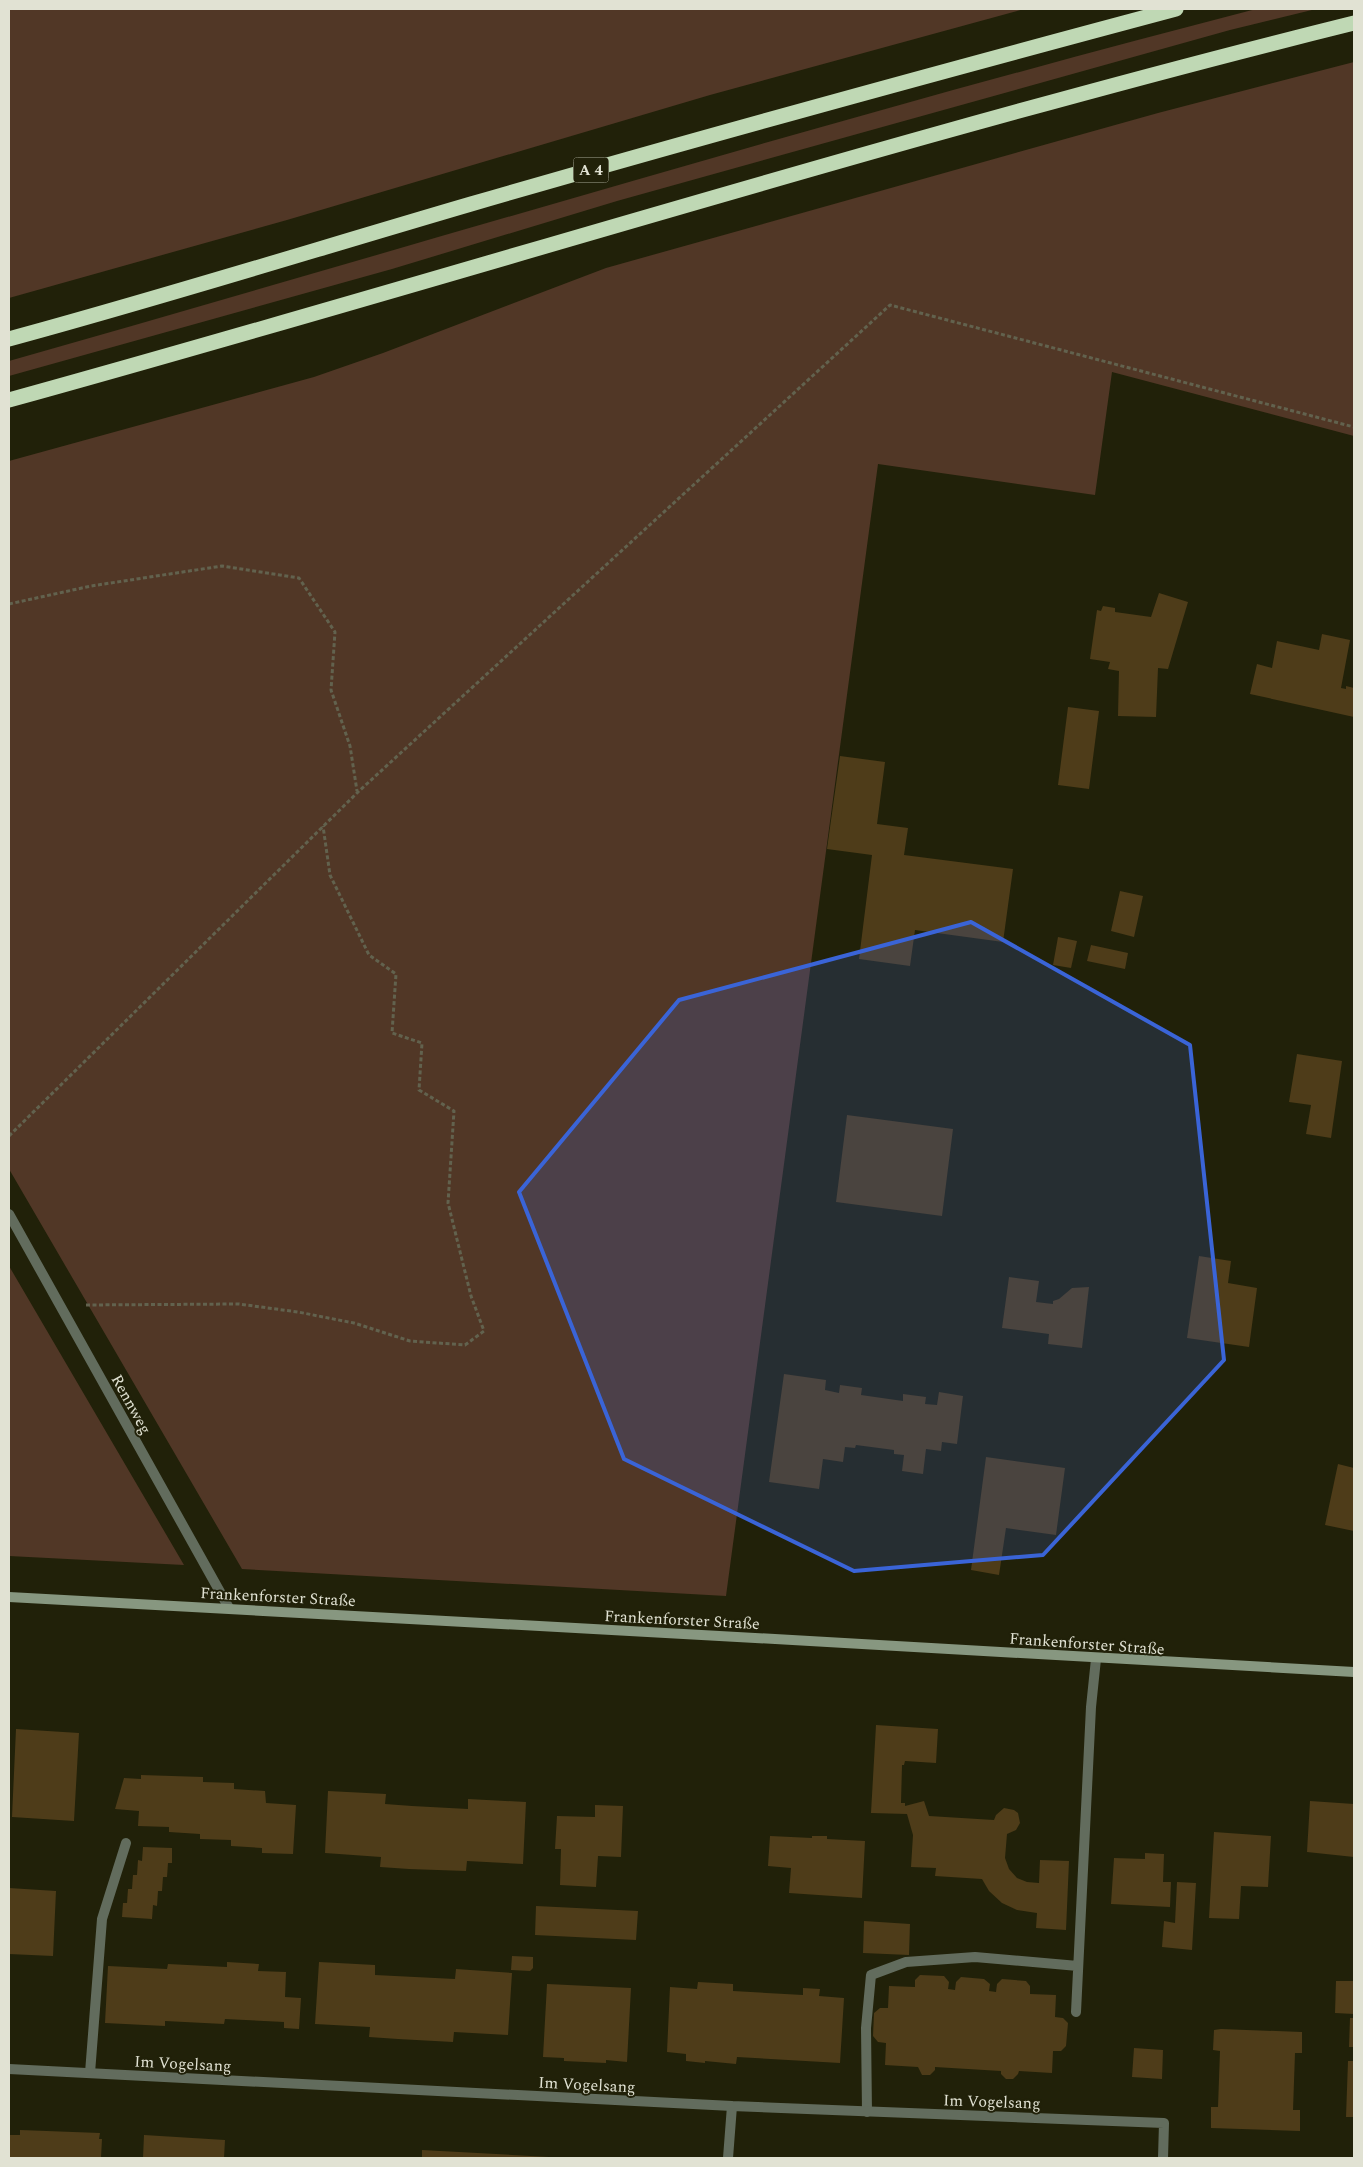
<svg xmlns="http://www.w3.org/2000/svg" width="1363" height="2167" viewBox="0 0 1363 2167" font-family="Spectral,serif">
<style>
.green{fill:#513726}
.building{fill:#4e3c19}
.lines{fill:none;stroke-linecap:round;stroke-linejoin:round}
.path{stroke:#62624e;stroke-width:3;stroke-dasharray:4 2.5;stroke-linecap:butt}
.lane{stroke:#626c5d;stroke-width:10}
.street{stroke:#626c5d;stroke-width:10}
.secondary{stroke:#879780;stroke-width:10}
.highway{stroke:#bfd8b4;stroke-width:15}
.marked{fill:#3a64d7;fill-opacity:0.2;stroke:#3a64d7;stroke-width:4;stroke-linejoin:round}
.labels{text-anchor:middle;stroke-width:4;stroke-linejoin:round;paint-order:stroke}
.shield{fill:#212109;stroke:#a7a896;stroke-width:1}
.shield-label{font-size:15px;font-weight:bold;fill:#e1e2d3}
.street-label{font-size:16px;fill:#e1e2d3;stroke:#212109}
</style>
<rect width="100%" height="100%" fill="#212109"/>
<path class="green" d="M 9,9 L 1024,9 L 710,95 L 287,220 L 9,298 Z
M 1256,9 L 1316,9 L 1230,30 L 617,201 L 392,269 L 9,376 L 9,361 C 424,243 838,117 1256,9 Z
M 1354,62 L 1354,436 L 1112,372 L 1095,495 L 878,464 L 726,1596 L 242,1569 L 9,1169 L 9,461 L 314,377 L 383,353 L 606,268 L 1158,113 Z
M 9,1266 L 184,1565 L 9,1556 Z"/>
<path class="building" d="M 1159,593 L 1188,602 L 1168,669 L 1158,668 L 1156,717 L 1118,716 L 1119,671 L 1108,669 L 1110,662 L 1090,659 L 1097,610 L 1101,611 L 1103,606 L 1115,608 L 1115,612 L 1151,617 Z
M 1322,634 L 1350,640 L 1341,688 L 1346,689 L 1346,686 L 1354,688 L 1354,717 L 1250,694 L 1257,664 L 1272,668 L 1277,641 L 1319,650 Z
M 1068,707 L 1099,711 L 1089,789 L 1058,785 Z
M 840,756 L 885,762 L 877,824 L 908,828 L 904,855 L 1013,869 L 1003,942 L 915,930 L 910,966 L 859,959 L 872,855 L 827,849 Z
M 1120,891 L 1143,896 L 1134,937 L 1111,931 Z
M 1058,937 L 1077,941 L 1071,968 L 1053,965 Z
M 1091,945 L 1128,953 L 1125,969 L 1087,961 Z
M 1297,1054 L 1342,1061 L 1331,1138 L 1306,1134 L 1311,1105 L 1289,1102 Z
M 847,1115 L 953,1129 L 942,1216 L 836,1202 Z
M 1199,1256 L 1231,1261 L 1228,1283 L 1257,1288 L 1249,1347 L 1187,1338 Z
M 1009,1277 L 1039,1281 L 1036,1302 L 1053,1304 L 1053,1301 L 1059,1299 L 1072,1288 L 1089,1287 L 1082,1348 L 1048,1344 L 1049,1334 L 1002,1328 Z
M 784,1374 L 826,1380 L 825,1390 L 839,1393 L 840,1385 L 862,1388 L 861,1395 L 903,1401 L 903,1394 L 926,1397 L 925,1404 L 937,1405 L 939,1392 L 963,1396 L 957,1444 L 942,1442 L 941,1451 L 926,1449 L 923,1474 L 902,1471 L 904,1455 L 894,1454 L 894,1450 L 856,1445 L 855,1448 L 845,1447 L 843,1462 L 823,1459 L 819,1489 L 769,1482 Z
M 986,1457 L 1065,1468 L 1056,1535 L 1006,1528 L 999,1575 L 971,1570 Z
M 1338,1464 L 1354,1468 L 1354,1531 L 1325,1525 Z
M 876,1725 L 938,1729 L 936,1763 L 905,1761 L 904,1765 L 902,1765 L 901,1803 L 905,1803 L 905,1806 L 924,1801 L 929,1816 L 994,1820 L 996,1815 L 1004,1808 L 1014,1810 L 1018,1813 L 1020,1823 L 1016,1830 L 1007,1834 L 1005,1858 L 1009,1869 L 1017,1878 L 1027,1882 L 1039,1883 L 1040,1860 L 1069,1861 L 1066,1930 L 1036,1928 L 1037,1913 L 1017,1910 L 1002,1903 L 989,1891 L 982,1879 L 935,1876 L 936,1868 L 911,1867 L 913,1835 L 907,1814 L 871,1813 Z
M 16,1729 L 79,1733 L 74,1821 L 12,1817 Z
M 141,1775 L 203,1777 L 203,1782 L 234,1783 L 234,1789 L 265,1791 L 266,1803 L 296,1805 L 293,1854 L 262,1853 L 262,1848 L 231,1846 L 231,1840 L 200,1839 L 200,1834 L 169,1832 L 169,1827 L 138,1826 L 139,1811 L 115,1809 L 124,1778 L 141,1779 Z
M 328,1791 L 386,1794 L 385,1804 L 412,1806 L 468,1809 L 468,1799 L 526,1802 L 523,1864 L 467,1861 L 466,1871 L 409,1869 L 380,1867 L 381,1857 L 325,1853 Z
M 1310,1801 L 1354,1804 L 1354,1857 L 1307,1852 Z
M 595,1805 L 623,1806 L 621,1857 L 598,1856 L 596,1887 L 560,1885 L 561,1849 L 555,1849 L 557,1816 L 595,1817 Z
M 1214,1832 L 1271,1836 L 1268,1887 L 1241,1886 L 1239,1919 L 1209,1918 Z
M 770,1836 L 812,1838 L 812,1836 L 827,1836 L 827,1839 L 865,1841 L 862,1898 L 789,1893 L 791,1868 L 768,1866 Z
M 143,1847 L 172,1848 L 172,1863 L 168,1863 L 167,1877 L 163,1877 L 162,1891 L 158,1891 L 157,1906 L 153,1905 L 152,1919 L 122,1917 L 123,1903 L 127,1903 L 128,1889 L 132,1889 L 133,1875 L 137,1875 L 138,1860 L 142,1861 Z
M 1145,1853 L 1164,1854 L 1163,1882 L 1171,1882 L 1170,1907 L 1111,1904 L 1114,1858 L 1145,1859 Z
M 1177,1882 L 1196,1883 L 1192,1950 L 1162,1947 L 1164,1921 L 1175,1923 Z
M 9,1888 L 56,1891 L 53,1956 L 9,1954 Z
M 536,1906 L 638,1911 L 636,1940 L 535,1935 Z
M 864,1921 L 910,1924 L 909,1955 L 863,1953 Z
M 512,1956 L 533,1957 L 533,1968 L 530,1971 L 511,1970 Z
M 227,1962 L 259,1964 L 258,1971 L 286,1972 L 285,1997 L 301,1998 L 299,2029 L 284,2028 L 284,2022 L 225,2019 L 224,2024 L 165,2021 L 165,2026 L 105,2023 L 108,1966 L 167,1969 L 168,1964 L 227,1967 Z
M 319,1962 L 375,1965 L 375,1975 L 455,1979 L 456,1969 L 512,1973 L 508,2035 L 454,2032 L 453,2042 L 398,2039 L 369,2037 L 370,2027 L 315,2024 Z
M 920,1975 L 944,1976 L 949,1982 L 948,1989 L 955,1990 L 956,1982 L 961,1977 L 984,1979 L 990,1984 L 989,1991 L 996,1992 L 997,1984 L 1002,1979 L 1026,1981 L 1030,1986 L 1030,1994 L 1056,1995 L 1055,2017 L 1063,2018 L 1068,2023 L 1066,2046 L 1061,2051 L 1053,2051 L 1052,2073 L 1019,2071 L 1018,2074 L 1013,2079 L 1006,2079 L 1001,2074 L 1001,2071 L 935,2067 L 935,2070 L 930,2075 L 922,2075 L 918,2067 L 885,2065 L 886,2043 L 878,2042 L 873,2036 L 874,2013 L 880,2008 L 888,2008 L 889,1986 L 915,1987 L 915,1980 Z
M 1336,1981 L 1354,1981 L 1354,2014 L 1335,2013 Z
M 698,1982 L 733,1984 L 733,1991 L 803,1995 L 803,1988 L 820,1989 L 819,1996 L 844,1998 L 840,2063 L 737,2057 L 736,2064 L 705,2061 L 705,2063 L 686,2061 L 686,2054 L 667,2052 L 670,1987 L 697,1989 Z
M 547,1984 L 631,1988 L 627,2062 L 606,2060 L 606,2063 L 564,2061 L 564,2058 L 543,2057 Z
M 1350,2018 L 1354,2018 L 1354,2047 L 1349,2047 Z
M 1221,2029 L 1302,2032 L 1302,2053 L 1295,2053 L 1293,2110 L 1300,2110 L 1300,2131 L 1211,2128 L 1211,2107 L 1218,2107 L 1220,2051 L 1213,2050 L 1214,2030 Z
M 1134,2048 L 1163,2050 L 1162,2079 L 1132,2077 Z
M 1348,2061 L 1354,2061 L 1354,2117 L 1346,2117 Z
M 20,2130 L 100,2133 L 99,2139 L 102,2139 L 101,2158 L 9,2158 L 9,2135 L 20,2135 Z
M 144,2135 L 225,2140 L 224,2158 L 143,2158 Z
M 422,2150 L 549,2157 L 549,2158 L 422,2158 Z"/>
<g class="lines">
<path class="path" d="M 9,604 L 91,586 L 222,566 L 299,578 L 335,632 L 331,690 L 350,746 L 357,791
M 9,1136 L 358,792 L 890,305 L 1354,427
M 86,1305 L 239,1304 L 298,1312 L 354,1323 L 410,1341 L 465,1345 L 484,1331 L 471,1296 L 448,1203 L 454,1111 L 419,1090 L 422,1043 L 392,1033 L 396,974 L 369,955 L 330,875 L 323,826"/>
<path class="lane" d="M 1076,2012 L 1091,1707 L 1096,1659
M 90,2073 L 102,1919 L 126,1843
M 867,2112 L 866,2028 L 871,1975 L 906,1962 L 975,1957 L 1078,1966"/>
<path class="street" d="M 9,1214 L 229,1608
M 9,2069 L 732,2106 L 1164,2123 L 1163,2158
M 728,2158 L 732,2106"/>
<path class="secondary" d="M 9,1597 C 457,1619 906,1648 1354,1672"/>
<path class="highway" d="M 9,339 C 164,297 317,249 471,204 C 705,136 940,72 1176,9
M 9,400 C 458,276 902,135 1354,23"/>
</g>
<path class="marked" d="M 971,922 L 1190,1045 L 1224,1360 L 1043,1555 L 854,1571 L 624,1459 L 519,1192 L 679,1000 Z"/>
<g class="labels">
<rect class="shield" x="573.5" y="157.5" width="35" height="25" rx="4"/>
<g class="shield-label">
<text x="591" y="175">A 4</text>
</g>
<g class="street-label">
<text transform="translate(132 1404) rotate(61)" y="6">Rennweg</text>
<text transform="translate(278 1596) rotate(3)" y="6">Frankenforster Straße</text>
<text transform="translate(682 1619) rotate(3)" y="6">Frankenforster Straße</text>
<text transform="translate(1087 1643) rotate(4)" y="6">Frankenforster Straße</text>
<text transform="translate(183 2063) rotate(3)" y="6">Im Vogelsang</text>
<text transform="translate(587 2084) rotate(3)" y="6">Im Vogelsang</text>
<text transform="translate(992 2101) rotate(2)" y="6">Im Vogelsang</text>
</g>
</g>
<rect width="1363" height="2167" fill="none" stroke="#e1e2d3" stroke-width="20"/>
</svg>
